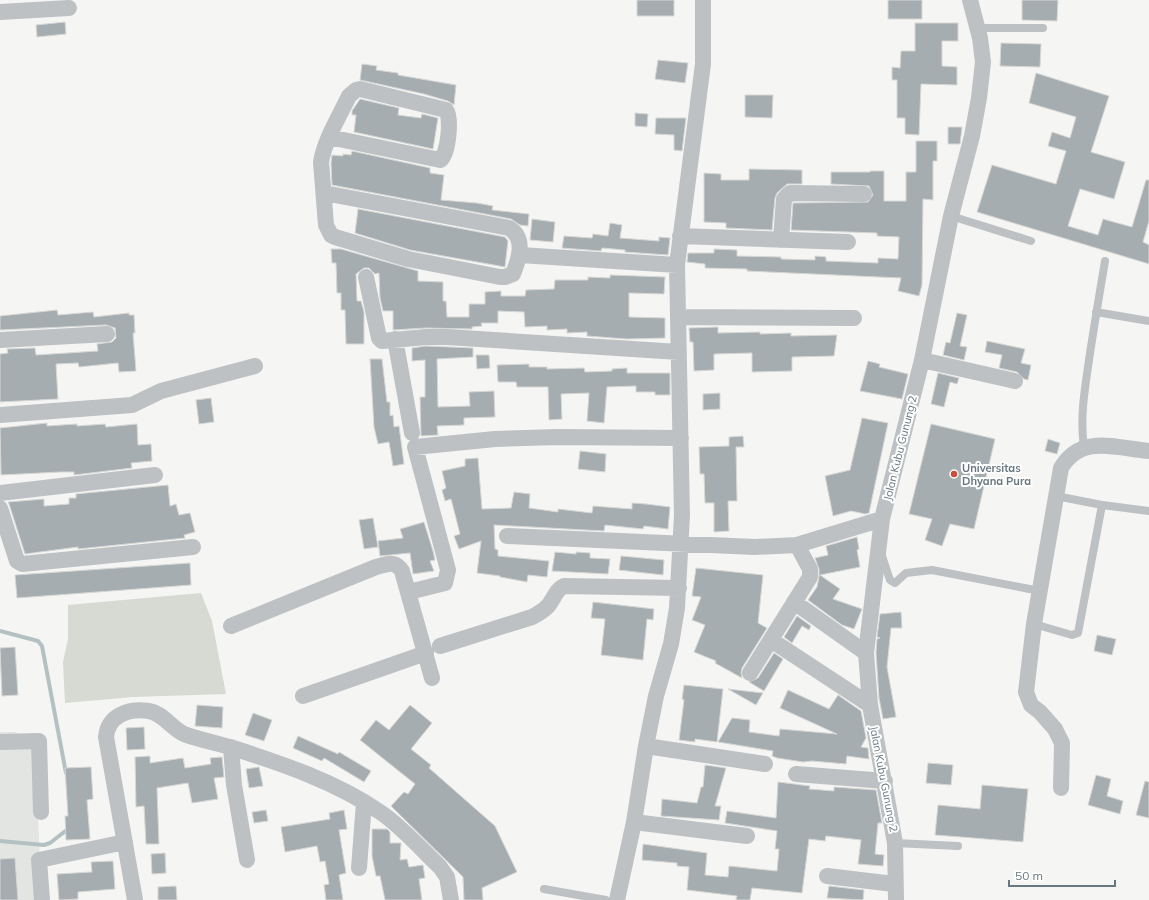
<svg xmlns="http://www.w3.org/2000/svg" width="1149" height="900" viewBox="0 0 1149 900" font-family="Mulish,sans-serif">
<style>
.built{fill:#e3e5e3}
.green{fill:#d6dad2}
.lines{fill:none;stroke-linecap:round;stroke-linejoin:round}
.stream{stroke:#b4c1c3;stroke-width:4}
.building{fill:#a5adb1;stroke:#d7d7d5}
.lane{stroke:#bdc1c4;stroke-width:8}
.street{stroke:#bdc1c4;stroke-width:16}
.poi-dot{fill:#cc4d3c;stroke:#fff;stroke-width:1.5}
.labels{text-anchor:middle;stroke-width:4;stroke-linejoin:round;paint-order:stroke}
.street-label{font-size:11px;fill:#687880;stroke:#fff}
.poi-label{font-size:11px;font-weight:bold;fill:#687880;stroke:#fff;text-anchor:start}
</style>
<rect width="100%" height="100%" fill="#f5f5f3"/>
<path class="built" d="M 0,732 L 15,732 L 34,739 L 42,900 L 0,900 Z"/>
<path class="green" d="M 201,593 L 212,621 L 226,694 L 133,697 L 65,703 L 63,662 L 68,639 L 68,605 Z"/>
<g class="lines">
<path class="stream" d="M 0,631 L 38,641 L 42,646 L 66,773
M 0,841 L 44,845 L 50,843 L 68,829 L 69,827"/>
</g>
<path class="building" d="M 637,0 L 674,0 L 674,16 L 637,16 Z
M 888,0 L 922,0 L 922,19 L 888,19 Z
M 1022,0 L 1058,0 L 1057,21 L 1022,20 Z
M 65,22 L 66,34 L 37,37 L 36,25 Z
M 915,23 L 958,23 L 958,41 L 942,41 L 942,66 L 957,67 L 957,85 L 921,84 L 919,135 L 905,134 L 905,118 L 897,118 L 897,80 L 892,80 L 892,67 L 900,68 L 901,51 L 915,51 Z
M 1001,43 L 1041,44 L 1040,67 L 1000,66 Z
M 658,60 L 688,63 L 685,83 L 655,79 Z
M 362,64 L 377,66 L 376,70 L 398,73 L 398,75 L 456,85 L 454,105 L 448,101 L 424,94 L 360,80 Z
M 1036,73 L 1109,96 L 1091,152 L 1125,162 L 1114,199 L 1080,189 L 1068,226 L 1098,235 L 1103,219 L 1132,227 L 1146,180 L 1149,180 L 1149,221 L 1143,242 L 1149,245 L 1149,264 L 977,212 L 992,165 L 1056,184 L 1066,151 L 1048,146 L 1052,132 L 1070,138 L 1076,117 L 1029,103 Z
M 745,95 L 773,95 L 772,118 L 745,117 Z
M 360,99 L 399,108 L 398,115 L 421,118 L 422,114 L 438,118 L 433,149 L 354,132 L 356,115 L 352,115 L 352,111 Z
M 635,113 L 648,114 L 647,127 L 635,126 Z
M 656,118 L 686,118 L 682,151 L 674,150 L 674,135 L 655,134 Z
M 948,127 L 962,127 L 960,144 L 948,144 Z
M 916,141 L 937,141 L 937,161 L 933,161 L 933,200 L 923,199 L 922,285 L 919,296 L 898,291 L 901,278 L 747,271 L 747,269 L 705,268 L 705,264 L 687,262 L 688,253 L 714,253 L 714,249 L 737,250 L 737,256 L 781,257 L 781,259 L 815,260 L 815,256 L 826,257 L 826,261 L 878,263 L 878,258 L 898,259 L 899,237 L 877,236 L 877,233 L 791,230 L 793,203 L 868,202 L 873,195 L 869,186 L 831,184 L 831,172 L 870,172 L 870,171 L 884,171 L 884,201 L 906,201 L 906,172 L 916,172 Z
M 352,151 L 430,168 L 430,173 L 444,175 L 441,200 L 477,203 L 493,206 L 492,210 L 529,214 L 528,226 L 520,225 L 511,219 L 332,185 L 331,163 L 332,155 L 343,156 L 343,154 L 351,155 Z
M 749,169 L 802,170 L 802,184 L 787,184 L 777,193 L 775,198 L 772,230 L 726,228 L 726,223 L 704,222 L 704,173 L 721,174 L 721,180 L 749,180 Z
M 358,209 L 505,237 L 508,241 L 505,267 L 410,250 L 355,233 Z
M 532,219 L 555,222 L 553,242 L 530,240 Z
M 610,223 L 622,225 L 620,238 L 659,241 L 659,237 L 670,238 L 668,255 L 625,252 L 625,250 L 602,248 L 601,251 L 562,248 L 564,236 L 592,238 L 593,234 L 608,236 Z
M 331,249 L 341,249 L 418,271 L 418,281 L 443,282 L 443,301 L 446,301 L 447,317 L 469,317 L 469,304 L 485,304 L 485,292 L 501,291 L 501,296 L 525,296 L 526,290 L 554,289 L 555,280 L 588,280 L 588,277 L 610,278 L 610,275 L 665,277 L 664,294 L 629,293 L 629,317 L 665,318 L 665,338 L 627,339 L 587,336 L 587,332 L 567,333 L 567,329 L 547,330 L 547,326 L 525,327 L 524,312 L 498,311 L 498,323 L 481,323 L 482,326 L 472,327 L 472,329 L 426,328 L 393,330 L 393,311 L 383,311 L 380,298 L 379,273 L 375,274 L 369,268 L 364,268 L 356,274 L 357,301 L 361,301 L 364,312 L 364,344 L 346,344 L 345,310 L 341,310 L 341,293 L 337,293 L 336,263 L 332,263 Z
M 57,310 L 58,315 L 93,312 L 94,317 L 129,313 L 129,315 L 134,315 L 135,333 L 133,333 L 136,371 L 119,372 L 118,363 L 79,367 L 78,363 L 56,364 L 58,399 L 0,402 L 0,354 L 8,353 L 7,349 L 35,348 L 36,355 L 98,351 L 97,344 L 112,342 L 116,338 L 115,328 L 106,325 L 0,330 L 0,316 Z
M 957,313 L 967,315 L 960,346 L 967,347 L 964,360 L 943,355 L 946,342 L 950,343 Z
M 718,327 L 718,333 L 760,332 L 760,334 L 791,333 L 791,336 L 837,335 L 834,356 L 792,357 L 792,371 L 752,372 L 752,353 L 714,354 L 714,370 L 694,371 L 693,342 L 690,342 L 689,328 Z
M 987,341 L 1025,349 L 1021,363 L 1031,365 L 1028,380 L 1024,379 L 1017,372 L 999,368 L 1002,355 L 985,352 Z
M 426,346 L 473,348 L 473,357 L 437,359 L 438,407 L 470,406 L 469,392 L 494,391 L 495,417 L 464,418 L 464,425 L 437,426 L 438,435 L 421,436 L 420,397 L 425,397 L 425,360 L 412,361 L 412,348 Z
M 476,355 L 489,355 L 490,368 L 477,369 Z
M 370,359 L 382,359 L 387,402 L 390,402 L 390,416 L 393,415 L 394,427 L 399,426 L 404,464 L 393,466 L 389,442 L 378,444 L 374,427 Z
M 868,361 L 880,364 L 879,367 L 908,374 L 902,399 L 860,391 Z
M 529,364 L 529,367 L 547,367 L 547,369 L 584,368 L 585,372 L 612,371 L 612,369 L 627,368 L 627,373 L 670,373 L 670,395 L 655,395 L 655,392 L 636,392 L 636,386 L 607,387 L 604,423 L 587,421 L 589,393 L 561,394 L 562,419 L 549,420 L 548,387 L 517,387 L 516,382 L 498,382 L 497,365 Z
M 938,373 L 959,378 L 957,384 L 950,382 L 944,407 L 931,404 Z
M 720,393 L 720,409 L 703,410 L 703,394 Z
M 211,398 L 214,422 L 199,424 L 196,400 Z
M 862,418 L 888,423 L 869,513 L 865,514 L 851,511 L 833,516 L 825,476 L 850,470 Z
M 47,423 L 47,426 L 77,424 L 77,426 L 105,424 L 106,427 L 137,424 L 138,445 L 151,444 L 152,461 L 131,463 L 132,468 L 74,475 L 74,472 L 60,472 L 1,475 L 0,428 Z
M 931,424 L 995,439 L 974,529 L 950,524 L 942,546 L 925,540 L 932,519 L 909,514 Z
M 743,436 L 744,447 L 736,447 L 737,501 L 728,501 L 729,531 L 714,532 L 714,503 L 705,503 L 704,474 L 700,474 L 699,447 L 729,446 L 729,437 Z
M 1048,439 L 1060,443 L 1057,454 L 1045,451 Z
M 580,451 L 606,454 L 605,472 L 578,469 Z
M 478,458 L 482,509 L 511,508 L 514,492 L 530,494 L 529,508 L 558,512 L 558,509 L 592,513 L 593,506 L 632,509 L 632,503 L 646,504 L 670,507 L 668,529 L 644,526 L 643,529 L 605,525 L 604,531 L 494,525 L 495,549 L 498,550 L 498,556 L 549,561 L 547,577 L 528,575 L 527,582 L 500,577 L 500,576 L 477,573 L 481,541 L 459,549 L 454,536 L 460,534 L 451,499 L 445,501 L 442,490 L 446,488 L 442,471 L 465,466 L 465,459 Z
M 168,485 L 170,506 L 176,504 L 179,515 L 190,513 L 195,532 L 184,535 L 185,538 L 78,549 L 78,547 L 25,554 L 9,504 L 8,502 L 44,499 L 44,506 L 69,504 L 69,498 L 76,498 L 76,494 Z
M 373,518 L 378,547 L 364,549 L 359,520 Z
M 424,522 L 433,551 L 435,560 L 430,561 L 434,571 L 413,574 L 410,553 L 380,556 L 378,541 L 403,538 L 400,529 Z
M 857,537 L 859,549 L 857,550 L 860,567 L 820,575 L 840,589 L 833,599 L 862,609 L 854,629 L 842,625 L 808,600 L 817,587 L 819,577 L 819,569 L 815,558 L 828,555 L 826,546 Z
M 555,552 L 576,554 L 576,552 L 590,553 L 590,558 L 610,559 L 608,574 L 552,571 Z
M 621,556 L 664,560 L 663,575 L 619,570 Z
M 190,563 L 191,585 L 17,598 L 15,575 Z
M 696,568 L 763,575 L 758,623 L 767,628 L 742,668 L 741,673 L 742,678 L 715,663 L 716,661 L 694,652 L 705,625 L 692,620 L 701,597 L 692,596 Z
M 593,602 L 654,609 L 653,620 L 647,619 L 643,660 L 601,655 L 605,619 L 591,618 Z
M 901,612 L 902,628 L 891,628 L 887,667 L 896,717 L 883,719 L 879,698 L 876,653 L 877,639 L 880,638 L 877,637 L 880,614 Z
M 797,616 L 811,626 L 809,630 L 802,626 L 792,643 L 784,637 Z
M 1097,635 L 1116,639 L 1112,655 L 1094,651 Z
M 15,647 L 18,695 L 2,696 L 0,648 Z
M 774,653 L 783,659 L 764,691 L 749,682 L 758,678 Z
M 684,685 L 723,689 L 717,742 L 695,739 L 695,742 L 679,740 L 684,700 L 682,699 Z
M 728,689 L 763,693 L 756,705 Z
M 788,690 L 829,709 L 838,695 L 861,711 L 866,738 L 861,747 L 868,748 L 869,759 L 847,756 L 846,764 L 812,761 L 803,762 L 777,758 L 772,756 L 773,751 L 718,742 L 732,718 L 750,720 L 749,732 L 779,736 L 780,729 L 837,734 L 780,708 Z
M 197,705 L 223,707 L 222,728 L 195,726 Z
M 410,705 L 432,723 L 411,749 L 431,765 L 429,768 L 495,826 L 517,872 L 482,888 L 483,900 L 464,900 L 463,877 L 391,806 L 404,792 L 408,794 L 415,784 L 360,740 L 376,720 L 389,730 Z
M 253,713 L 272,720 L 264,741 L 245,735 Z
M 144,727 L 145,749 L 127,750 L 126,728 Z
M 298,736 L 338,754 L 339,752 L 371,771 L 364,782 L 324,758 L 322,761 L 293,748 Z
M 150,756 L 150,763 L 183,758 L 185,768 L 211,764 L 210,758 L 222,757 L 224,777 L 214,778 L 218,799 L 192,803 L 188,783 L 157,788 L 159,844 L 146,844 L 144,806 L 136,807 L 135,757 Z
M 928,763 L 953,765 L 951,785 L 926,783 Z
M 705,765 L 726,768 L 715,806 L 721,806 L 719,820 L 661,816 L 662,799 L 697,803 L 701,787 L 703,787 Z
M 91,767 L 93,799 L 87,800 L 90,839 L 66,840 L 65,816 L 68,816 L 65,768 Z
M 259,767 L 263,786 L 249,788 L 246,769 Z
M 1096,775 L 1111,779 L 1107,796 L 1123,801 L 1120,814 L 1088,805 Z
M 1145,781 L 1149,782 L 1149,818 L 1136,815 Z
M 778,782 L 810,786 L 809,789 L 834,791 L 834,787 L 876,790 L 882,823 L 878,823 L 875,854 L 884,855 L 883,866 L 858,864 L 861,840 L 826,836 L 825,841 L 809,839 L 802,893 L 752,888 L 750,900 L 736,900 L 737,896 L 687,890 L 689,867 L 677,866 L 677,863 L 642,860 L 643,844 L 707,853 L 705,875 L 728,877 L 729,866 L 777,871 L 779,849 L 775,849 L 777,831 L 725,823 L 727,811 L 776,818 Z
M 982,785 L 1028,789 L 1023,842 L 935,835 L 938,805 L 980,809 Z
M 266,810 L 268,821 L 254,823 L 252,812 Z
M 344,810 L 347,829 L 339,830 L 346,873 L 339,875 L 343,900 L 326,900 L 324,885 L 329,884 L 325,861 L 320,862 L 317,846 L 285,852 L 281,827 L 330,819 L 329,813 Z
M 372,829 L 387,829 L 390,832 L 390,843 L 401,843 L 400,860 L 407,859 L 409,867 L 423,865 L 425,878 L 419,879 L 422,900 L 385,900 L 380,876 L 376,876 L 372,856 Z
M 165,853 L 166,873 L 152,874 L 151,854 Z
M 15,858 L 18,900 L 0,900 L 0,859 Z
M 113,861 L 115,889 L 78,892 L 78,899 L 59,900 L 57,874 L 92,872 L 91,862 Z
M 176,886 L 177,900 L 158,900 L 158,887 Z
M 829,886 L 864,890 L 863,900 L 827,898 Z"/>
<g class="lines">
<path class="lane" d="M 978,28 L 1043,28
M 951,216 L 1031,241
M 1096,312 L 1149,321
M 1084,447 C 1080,420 1084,394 1088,367 C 1093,332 1099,297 1105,261
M 1102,505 L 1149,511
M 881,553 L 890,580 L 895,583 L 906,573 L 932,570 L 1040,591
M 1034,624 L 1072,635 L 1078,633 L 1102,505 L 1056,496
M 895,843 L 958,846
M 544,889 L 606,900"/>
<path class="street" d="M 0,12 L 69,8
M 324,193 L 509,228 C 526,238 519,259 513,274 L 505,277 L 500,277 L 408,259 L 335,237 L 331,235 L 326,225 L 321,162 C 325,139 339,117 349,96 L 356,90 L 360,89 L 446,110 C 452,118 448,156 440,160 L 329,137
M 680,236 L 848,242
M 781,240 L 784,199 L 790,193 L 864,194
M 520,255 L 677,265
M 366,277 L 379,338 L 382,341 L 426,337 L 447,337 L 679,352
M 678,317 L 854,318
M 395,339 L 412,433
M 0,340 L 107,334
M 922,360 L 1015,381
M 0,415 L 132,405 L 161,391 L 255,366
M 0,493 L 155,475
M 0,508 L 17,561 L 22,564 L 193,547
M 507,536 L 755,547 L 797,545 L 882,519
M 409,592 L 445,583 L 448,570 L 415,447 L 495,439 L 557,437 L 681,438
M 794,602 L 866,653
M 231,626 L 376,567 C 388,564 395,560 402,571 L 432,678
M 771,640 L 870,705
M 440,646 L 532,617 C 538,614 543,611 548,606 C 554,599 556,589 564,586 L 679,588
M 750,673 L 810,577 L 810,569 L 797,545
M 303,696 L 426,653
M 0,742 L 39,741 L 41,812
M 646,746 L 765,764
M 231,747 L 234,785 L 247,860
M 796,774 L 885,781
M 1061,788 L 1062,743 L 1055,729 L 1040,712 L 1031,705 L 1026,692 L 1034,624 L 1061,468 C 1081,434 1116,448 1149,451
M 634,822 L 747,836
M 359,868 L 364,802
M 827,876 L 894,884
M 42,900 L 39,860 L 125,842
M 135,900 L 106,737 C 108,715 129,708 149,711 C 163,713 171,728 184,734 C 200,740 217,743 233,748 C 283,764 336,782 380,812 C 400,825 422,850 440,867 L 447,877 L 451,900
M 617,900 L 634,822 L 646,746 L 656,696 L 671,644 L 677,608 L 682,515 L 677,265 L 703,64 L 703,0
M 896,900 L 895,843 L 870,705 L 866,653 L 882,519 L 922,360 L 951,216 L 972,136 L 979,98 L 983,62 L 980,38 L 970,0"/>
</g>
<circle class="poi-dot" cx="954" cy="474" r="4"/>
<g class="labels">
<g class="street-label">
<text transform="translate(900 448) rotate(-76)" y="4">Jalan Kubu Gunung 2</text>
<text transform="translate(884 779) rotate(79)" y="4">Jalan Kubu Gunung 2</text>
</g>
<g class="poi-label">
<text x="962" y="472">Universitas<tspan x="962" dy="13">Dhyana Pura</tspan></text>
</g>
</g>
<path d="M1009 880v6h106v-6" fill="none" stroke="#687880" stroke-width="2"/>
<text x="1015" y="880" font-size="12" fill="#687880" stroke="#ffffff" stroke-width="3" paint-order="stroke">50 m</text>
</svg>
